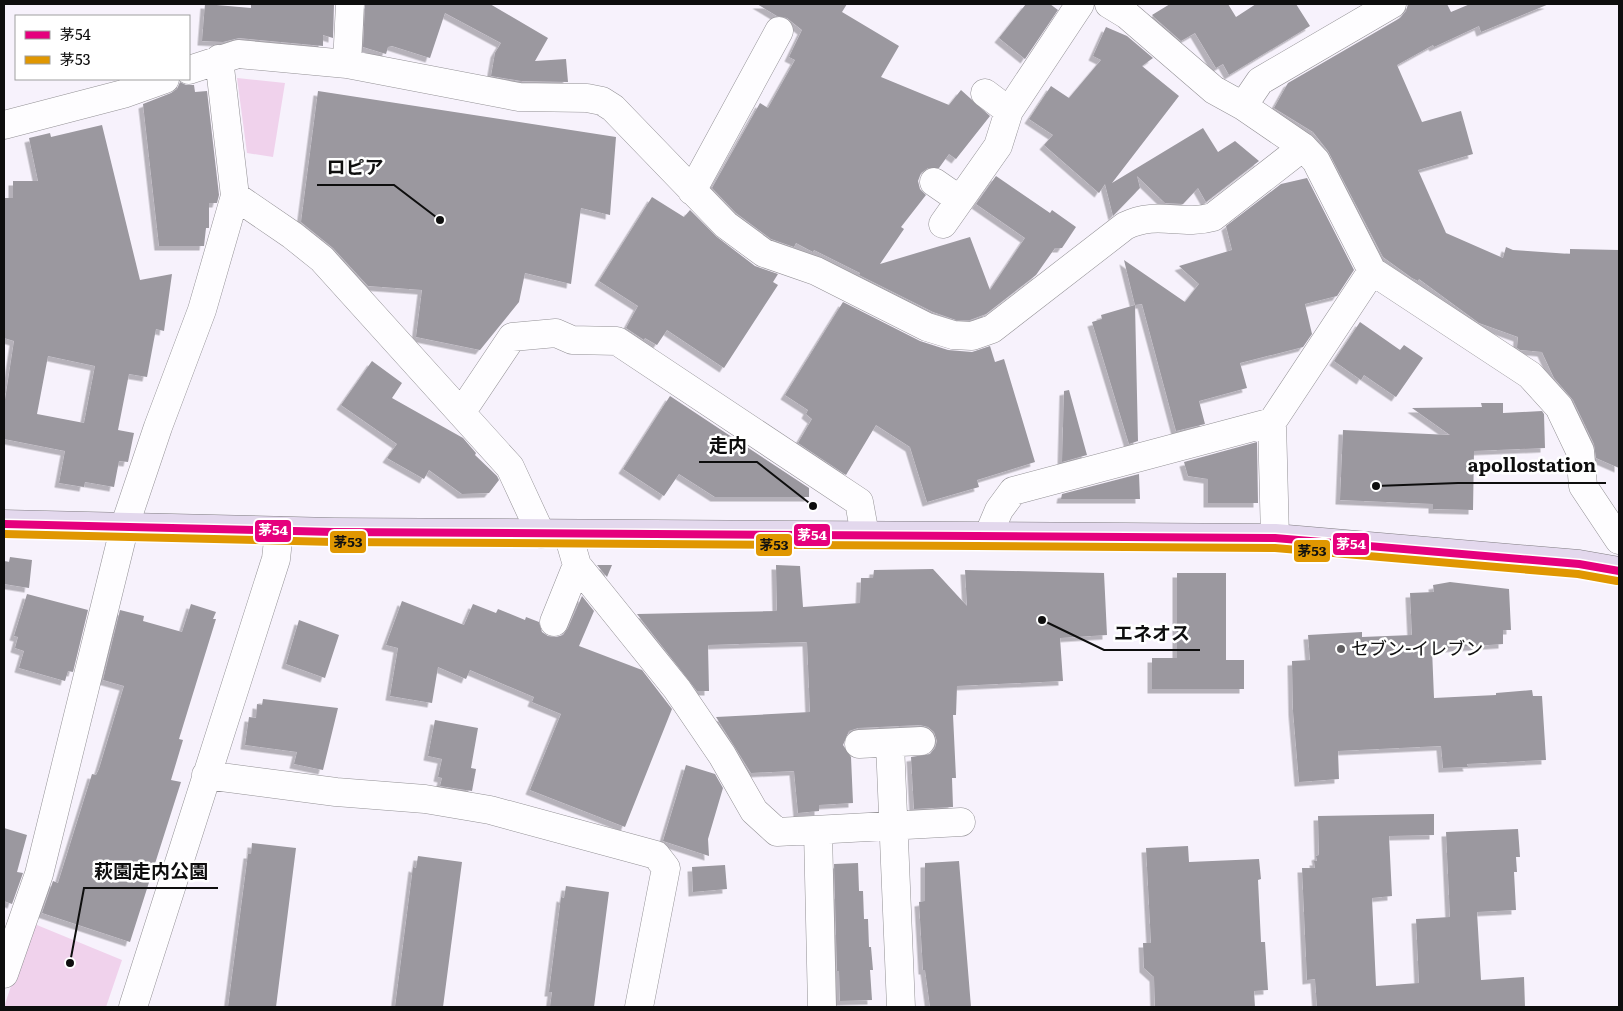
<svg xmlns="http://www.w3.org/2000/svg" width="1623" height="1011" viewBox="0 0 1623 1011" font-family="Literata,'Noto Sans JP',serif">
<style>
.green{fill:#f0d2ec}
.building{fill:#9b989f;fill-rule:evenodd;filter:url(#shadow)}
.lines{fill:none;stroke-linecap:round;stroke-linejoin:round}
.street-casing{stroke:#939195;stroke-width:29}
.primary-casing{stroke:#807e82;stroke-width:29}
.street{stroke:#fefdff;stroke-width:28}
.primary{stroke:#e3d8ed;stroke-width:28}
.bus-1-casing{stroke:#fff;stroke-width:11}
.bus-2-casing{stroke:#fff;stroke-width:11}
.bus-1{stroke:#e5007d;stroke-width:8}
.bus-2{stroke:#e09701;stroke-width:8}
.poi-dot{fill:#605e61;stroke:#fff;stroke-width:2}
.labels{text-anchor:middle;stroke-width:5;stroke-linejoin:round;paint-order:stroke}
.poi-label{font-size:18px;fill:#0e0e0e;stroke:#fff;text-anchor:start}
.leader{fill:none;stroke:#0e0e0e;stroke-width:2}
.callout-dot{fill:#0e0e0e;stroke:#fff;stroke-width:2}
.callout-label{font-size:19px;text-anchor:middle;font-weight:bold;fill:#0e0e0e;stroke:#fff;stroke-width:5;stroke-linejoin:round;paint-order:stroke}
.line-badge{stroke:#fff;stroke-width:2}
.badge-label{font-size:14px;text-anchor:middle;font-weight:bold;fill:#fff}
.pale-badge-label{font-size:14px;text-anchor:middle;font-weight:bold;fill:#111}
</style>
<defs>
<filter id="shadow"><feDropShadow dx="-4.5" dy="4.5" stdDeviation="0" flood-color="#0004"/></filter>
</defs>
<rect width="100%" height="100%" fill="#f7f2fc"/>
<path class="green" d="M 237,78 L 285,83 L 273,157 L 247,153 Z
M 32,923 L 122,960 L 106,1007 L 4,1007 Z"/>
<path class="building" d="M 205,4 L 251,8 L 251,4 L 334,4 L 333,38 L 323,35 L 323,46 L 239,38 L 223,42 L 202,41 Z
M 365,4 L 490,4 L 548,38 L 535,61 L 566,59 L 568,82 L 521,81 L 491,76 L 495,53 L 501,43 L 445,13 L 430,58 L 392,46 L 388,47 L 386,54 L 363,47 Z
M 757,4 L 847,4 L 842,12 L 899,46 L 881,77 L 949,105 L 961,90 L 990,116 L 956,159 L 949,154 L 939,168 L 928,168 L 921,173 L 918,181 L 920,189 L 926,195 L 901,227 L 904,229 L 880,264 L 970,237 L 990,290 L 1025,238 L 976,204 L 996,176 L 1050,213 L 1052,210 L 1076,227 L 1062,248 L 1055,248 L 1036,275 L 986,314 L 970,320 L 956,320 L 933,312 L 859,275 L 860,273 L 814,250 L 813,252 L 796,243 L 794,247 L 771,239 L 736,213 L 712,188 L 760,103 L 768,108 L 795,60 L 789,57 L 802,30 L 787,18 L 777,16 Z
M 1026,4 L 1050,4 L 1058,10 L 1025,59 L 999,38 Z
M 1170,4 L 1228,4 L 1236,17 L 1256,4 L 1296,4 L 1310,26 L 1229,75 L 1223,64 L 1216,68 L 1195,33 L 1181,41 L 1155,18 L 1152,15 Z
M 1408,4 L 1447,4 L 1451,12 L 1470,4 L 1549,4 L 1481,32 L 1479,26 L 1434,47 L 1433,45 L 1397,65 L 1422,122 L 1461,111 L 1473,154 L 1418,170 L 1446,233 L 1503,258 L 1506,247 L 1513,250 L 1570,254 L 1570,249 L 1619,250 L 1619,468 L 1596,458 L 1594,444 L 1573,400 L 1554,378 L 1542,352 L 1520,350 L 1517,348 L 1518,337 L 1479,323 L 1419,279 L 1418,281 L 1412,278 L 1383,257 L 1328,151 L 1313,132 L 1274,108 L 1288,83 L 1400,18 L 1406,11 Z
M 1106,27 L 1127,36 L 1153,58 L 1142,66 L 1179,96 L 1112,183 L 1203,128 L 1218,152 L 1235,141 L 1259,161 L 1206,202 L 1198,188 L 1183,204 L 1165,203 L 1137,176 L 1140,188 L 1113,216 L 1105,184 L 1099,193 L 1044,145 L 1053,135 L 1029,119 L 1051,86 L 1069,98 L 1101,60 L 1093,56 Z
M 180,82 L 186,85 L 194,85 L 195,92 L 207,91 L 219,195 L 217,203 L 209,203 L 209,228 L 206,228 L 204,246 L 159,246 L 143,104 L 171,93 L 177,89 Z
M 318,91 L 616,137 L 610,215 L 581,208 L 571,284 L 525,273 L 519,302 L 480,350 L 416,337 L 422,290 L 368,286 L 333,248 L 301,222 Z
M 102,125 L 140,280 L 172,274 L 164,331 L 156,329 L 147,377 L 129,374 L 118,430 L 134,433 L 128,462 L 119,461 L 114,487 L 85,482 L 84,487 L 59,483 L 65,451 L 4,439 L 4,406 L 14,341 L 4,338 L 4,198 L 13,198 L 13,181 L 38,181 L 29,138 L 50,133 L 51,137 ZM 48,356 L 95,366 L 84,423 L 37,414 Z
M 1307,178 L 1354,270 L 1337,296 L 1305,304 L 1312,334 L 1303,347 L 1240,363 L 1247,388 L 1199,401 L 1205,424 L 1176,431 L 1142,304 L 1135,305 L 1124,260 L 1185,302 L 1199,284 L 1179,266 L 1232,250 L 1226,226 L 1281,184 Z
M 652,197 L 684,217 L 690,210 L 717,237 L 755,266 L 778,274 L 773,282 L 778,285 L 724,368 L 667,330 L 657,345 L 645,338 L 644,340 L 626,328 L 638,306 L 599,281 Z
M 843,302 L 920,341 L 948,350 L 972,352 L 990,346 L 995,362 L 1004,359 L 1035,462 L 977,480 L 979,487 L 927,502 L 910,447 L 876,425 L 846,475 L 798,443 L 812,419 L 806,414 L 808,410 L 785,395 Z
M 1135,305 L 1138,441 L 1129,444 L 1092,322 L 1102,319 L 1101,315 Z
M 1360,322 L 1400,350 L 1404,345 L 1423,358 L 1396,397 L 1364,375 L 1361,380 L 1334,361 Z
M 372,361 L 402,383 L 392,398 L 463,438 L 476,453 L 475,455 L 497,476 L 499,480 L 489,493 L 462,494 L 429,470 L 424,479 L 387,458 L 397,444 L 341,405 Z
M 1069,390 L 1087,455 L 1062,462 L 1064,391 Z
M 670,396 L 809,488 L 809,497 L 715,497 L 679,474 L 664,496 L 623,469 Z
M 1481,403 L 1503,403 L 1503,413 L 1542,411 L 1544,414 L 1545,448 L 1474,451 L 1473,510 L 1433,509 L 1433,504 L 1340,500 L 1343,430 L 1450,435 L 1412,408 L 1482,407 Z
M 1257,442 L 1258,503 L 1208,503 L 1208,479 L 1188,476 L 1184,462 Z
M 1139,474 L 1140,499 L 1061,499 L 1062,494 Z
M 10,557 L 32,560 L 29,588 L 4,584 L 4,561 L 9,562 Z
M 597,565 L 612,565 L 607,577 Z
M 776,565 L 800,566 L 803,607 L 860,603 L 861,578 L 873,578 L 874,570 L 933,569 L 967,606 L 965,570 L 1104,573 L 1107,635 L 1060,638 L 1063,681 L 957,686 L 956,715 L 953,715 L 956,778 L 952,778 L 953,807 L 914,809 L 911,757 L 930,754 L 935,748 L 937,741 L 934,732 L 928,727 L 920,725 L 858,728 L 849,731 L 843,745 L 851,757 L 853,803 L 819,805 L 819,811 L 798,813 L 794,771 L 751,773 L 716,717 L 810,712 L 807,642 L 708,645 L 709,691 L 697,691 L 637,614 L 777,611 Z
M 1177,573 L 1226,573 L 1226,660 L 1244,660 L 1244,689 L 1152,689 L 1152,658 L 1177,658 Z
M 1450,582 L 1509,589 L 1511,630 L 1503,630 L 1503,644 L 1432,649 L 1434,698 L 1496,695 L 1496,693 L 1532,690 L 1533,696 L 1542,696 L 1546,760 L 1467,764 L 1468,767 L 1443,768 L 1441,746 L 1338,751 L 1339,779 L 1299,782 L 1293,711 L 1292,661 L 1310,660 L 1308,635 L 1362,632 L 1362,637 L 1412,635 L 1410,593 L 1434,592 L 1433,585 Z
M 27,594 L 88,610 L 73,672 L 68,671 L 65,681 L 19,668 L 24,651 L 15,648 L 18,637 L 14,636 Z
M 582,596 L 594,611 L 579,646 L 642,670 L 672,709 L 625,827 L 530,790 L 561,714 L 532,702 L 534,697 L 470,670 L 466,679 L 438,667 L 432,703 L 390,696 L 398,648 L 386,645 L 402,601 L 464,625 L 473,604 L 496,613 L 498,609 L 525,620 L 526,617 L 539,622 L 542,632 L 548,636 L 556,637 L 563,635 L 568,628 Z
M 191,604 L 216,612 L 213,619 L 216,619 L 179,739 L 183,740 L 171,780 L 181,782 L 130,942 L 42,913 L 53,881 L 58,883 L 92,774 L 96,775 L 99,769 L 124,686 L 103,680 L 120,610 L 144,616 L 143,621 L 182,632 Z
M 299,620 L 339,635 L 325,678 L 286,664 Z
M 263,699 L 338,708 L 323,770 L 294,764 L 297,752 L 245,745 L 249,717 L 256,718 L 257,704 L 262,705 Z
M 435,720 L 478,728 L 471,768 L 476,769 L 472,791 L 440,786 L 442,778 L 438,777 L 442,759 L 428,756 Z
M 686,765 L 715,774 L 723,788 L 708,839 L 709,856 L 663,841 Z
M 1434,814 L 1434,835 L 1389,836 L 1392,896 L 1372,898 L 1376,986 L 1419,983 L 1416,919 L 1450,917 L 1446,832 L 1518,829 L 1520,857 L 1516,857 L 1517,872 L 1514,872 L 1516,910 L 1477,912 L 1481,980 L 1524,977 L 1525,1007 L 1317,1007 L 1315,979 L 1307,980 L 1302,868 L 1315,868 L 1314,861 L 1317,861 L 1316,856 L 1319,855 L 1318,816 Z
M 4,828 L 27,835 L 17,872 L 23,873 L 12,904 L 4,901 Z
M 252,843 L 296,848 L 276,1007 L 228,1007 L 248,854 L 251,854 Z
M 1188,846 L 1189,862 L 1259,859 L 1261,879 L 1258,880 L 1261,942 L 1265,942 L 1268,990 L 1254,991 L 1255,1007 L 1155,1007 L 1154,977 L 1144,968 L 1143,943 L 1151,943 L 1146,848 Z
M 418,856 L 462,862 L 443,1007 L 395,1007 L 413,867 L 416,868 Z
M 959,861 L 971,1007 L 930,1007 L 925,970 L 923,970 L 919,902 L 925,901 L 925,863 Z
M 858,863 L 859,891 L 863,891 L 864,919 L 868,919 L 869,947 L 871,947 L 873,970 L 870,970 L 872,1000 L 840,1001 L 839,971 L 837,971 L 834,864 Z
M 725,865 L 727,889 L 693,892 L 692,867 Z
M 566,886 L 609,892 L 594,1007 L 550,1007 L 552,992 L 549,992 L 561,897 L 564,898 Z"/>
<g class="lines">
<defs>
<path id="street" d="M 1109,4 L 1127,15 L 1214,90 L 1243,106
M 219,59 L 235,196 L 292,235 L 322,259 L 510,467 L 541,534
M 347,64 L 350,4
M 189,70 L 238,54 L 347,64 L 519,97 L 587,98 L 602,101 L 613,108 L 726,225 L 764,253 L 816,271 L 927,327 L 953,335 L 972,336 L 992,329 L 1125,226 C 1157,210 1181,226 1213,217 L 1303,147 L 1243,106 L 1260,81 L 1392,4
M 985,93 L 1009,111
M 4,125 L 123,94 L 165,79
M 1303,147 L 1316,161 L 1372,271 L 1530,375 L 1559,407 L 1580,451 L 1583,486 L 1619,540
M 934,182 L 960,200
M 692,191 L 779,31
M 943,224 L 998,146 L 1009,111 L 1080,4
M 461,413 L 512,337 L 556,333 L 572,340 L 617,341 L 859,502 L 865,535
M 568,534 L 577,565 L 677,689 L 722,755 L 754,811 L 777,832 L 961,822
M 988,536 L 999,510 L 1013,491 L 1272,422
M 1275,538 L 1272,422 L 1372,271
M 554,622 L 577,565
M 890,743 L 901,1007
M 859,744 L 921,741
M 206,775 L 336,792 L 425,799 L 490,810 L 656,855 L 666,868 L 639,1007
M 818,831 L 822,1007
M 4,974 L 39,874 L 125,525 L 158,427 L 202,310 L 235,196
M 133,1007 L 276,559 L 279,531"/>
<path id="primary" d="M 4,524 L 334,532 L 1275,538 L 1579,564 L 1619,571"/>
</defs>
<use href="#street" class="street-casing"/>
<use href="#primary" class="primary-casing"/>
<use href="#street" class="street"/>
<use href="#primary" class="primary"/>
<defs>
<path id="bus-1" d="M 4,524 L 334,532 L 1275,538 L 1579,564 L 1619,571"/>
<path id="bus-2" d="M 4,534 L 334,542 L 1275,548 L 1578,574 L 1617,581"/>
</defs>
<use href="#bus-1" class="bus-1-casing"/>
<use href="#bus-2" class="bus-2-casing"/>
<use href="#bus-1" class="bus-1"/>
<use href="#bus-2" class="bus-2"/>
</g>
<circle class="poi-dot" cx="1341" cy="649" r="5"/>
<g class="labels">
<g class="poi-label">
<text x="1351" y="655">セブン-イレブン</text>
</g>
</g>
<path class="leader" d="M440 220L394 185H317M813 506L757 462H699M1376 486L1458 483H1606M1042 620L1104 650H1200M70 963L84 888H218"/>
<g class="callout-dot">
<circle cx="440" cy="220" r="5"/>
<circle cx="813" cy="506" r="5"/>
<circle cx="1376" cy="486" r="5"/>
<circle cx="1042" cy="620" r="5"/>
<circle cx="70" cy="963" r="5"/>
</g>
<g class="callout-label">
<text x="355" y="174">ロピア</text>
<text x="728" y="452">走内</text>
<text x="1532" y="472">apollostation</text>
<text x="1152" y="640">エネオス</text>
<text x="151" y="878">萩園走内公園</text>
</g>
<g class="line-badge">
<rect x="254" y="519" width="38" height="24" rx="5" fill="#e5007d"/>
<rect x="793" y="523" width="38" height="24" rx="5" fill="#e5007d"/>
<rect x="329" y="530" width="38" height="24" rx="5" fill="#e09701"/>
<rect x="1332" y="532" width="38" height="24" rx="5" fill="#e5007d"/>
<rect x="755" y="533" width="38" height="24" rx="5" fill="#e09701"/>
<rect x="1293" y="539" width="38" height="24" rx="5" fill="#e09701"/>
</g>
<g class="badge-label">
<text x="273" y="535">茅54</text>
<text x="812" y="540">茅54</text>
<text x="1351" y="549">茅54</text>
</g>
<g class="pale-badge-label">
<text x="348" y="547">茅53</text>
<text x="774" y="550">茅53</text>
<text x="1312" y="556">茅53</text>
</g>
<rect width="1623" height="1011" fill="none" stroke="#0e0e0e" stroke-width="10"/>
<rect x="15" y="15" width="175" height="65" fill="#ffffff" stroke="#9f9f9f"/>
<rect x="25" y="31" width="25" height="8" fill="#e5007d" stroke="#9f9f9f"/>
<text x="60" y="40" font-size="15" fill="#0e0e0e">茅54</text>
<rect x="25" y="56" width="25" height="8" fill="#e09701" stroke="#9f9f9f"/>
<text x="60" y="65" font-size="15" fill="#0e0e0e">茅53</text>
</svg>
